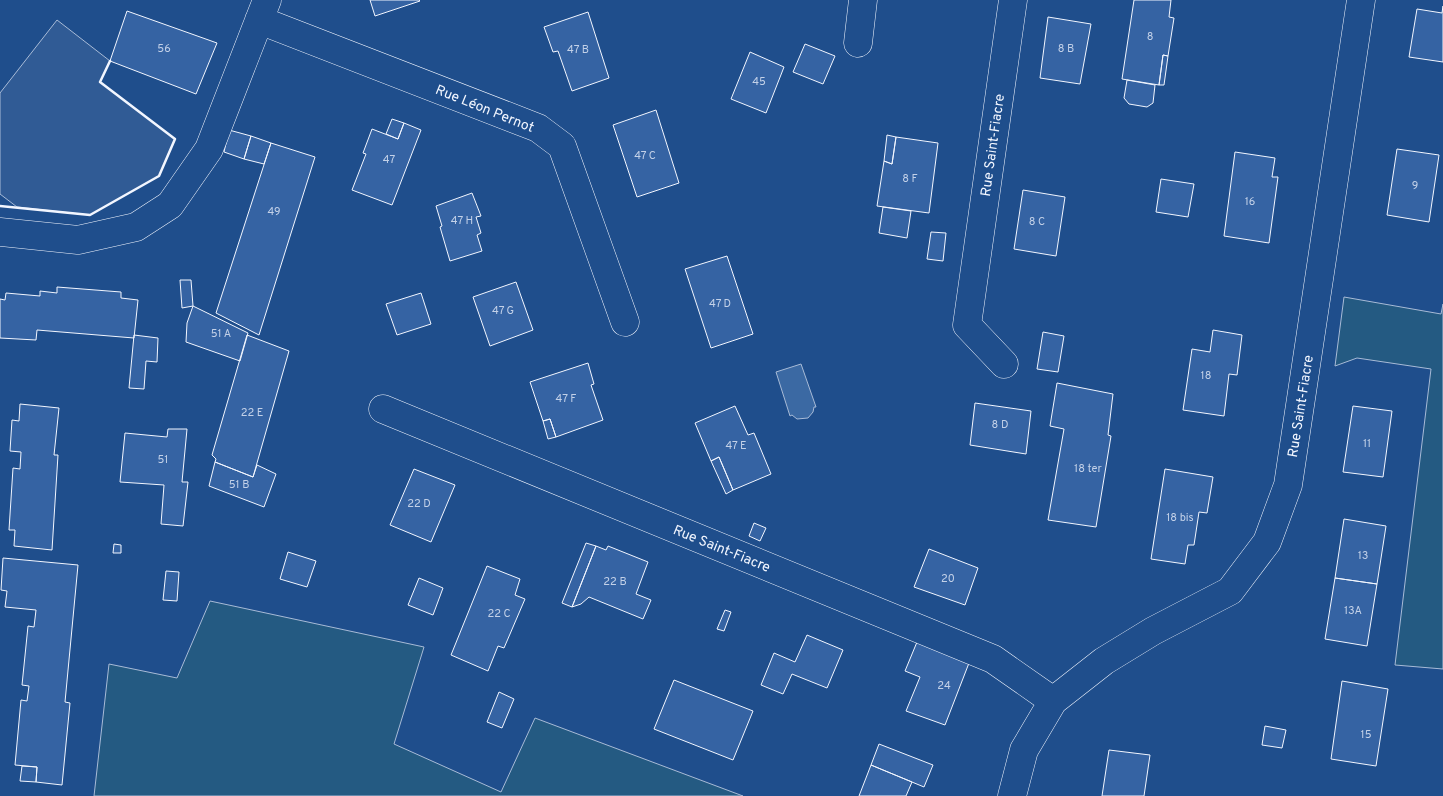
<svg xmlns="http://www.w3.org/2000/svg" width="1443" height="796" viewBox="0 0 1443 796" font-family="Overpass,sans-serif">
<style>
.green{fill:#245a82;stroke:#a8bbd7}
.parking{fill:#305b95;stroke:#a8bbd7}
.water{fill:#3b69a3;stroke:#a8bbd7}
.building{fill:#3563a3;stroke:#f2f6ff}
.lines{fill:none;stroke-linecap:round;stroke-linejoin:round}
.minor-casing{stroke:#f2f6ff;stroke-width:29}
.minor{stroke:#1f4e8c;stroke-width:28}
.wall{stroke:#f2f6ff;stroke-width:2.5}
.labels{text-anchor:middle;stroke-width:4;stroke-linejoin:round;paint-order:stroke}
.number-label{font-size:11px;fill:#c3d1e8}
.street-label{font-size:14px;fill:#f2f6ff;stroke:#1f4e8c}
</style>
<rect width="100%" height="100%" fill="#1f4e8c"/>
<path class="green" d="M 1344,297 L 1441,314 L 1443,304 L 1443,669 L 1395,665 L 1431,369 L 1357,358 L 1335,366 Z
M 210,601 L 424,647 L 394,744 L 501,792 L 535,718 L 743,796 L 94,796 L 109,664 L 177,678 Z"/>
<path class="parking" d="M 57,20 L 110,61 L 100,82 L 175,139 L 159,176 L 90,215 L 17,207 L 0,194 L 0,93 Z"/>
<path class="water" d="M 801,364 L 816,407 L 814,407 L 813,412 L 808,418 L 797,419 L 792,415 L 790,416 L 776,372 Z"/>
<path class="building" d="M 370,0 L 419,0 L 420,1 L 375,16 Z
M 1134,0 L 1171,0 L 1169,17 L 1174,18 L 1168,56 L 1163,55 L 1159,85 L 1122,79 Z
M 1443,6 L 1443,62 L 1409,57 L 1417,9 L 1442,13 Z
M 127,11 L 217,43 L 196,94 L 110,61 Z
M 588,12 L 609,78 L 572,91 L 558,51 L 553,52 L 544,27 Z
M 1048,17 L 1091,24 L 1080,84 L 1040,78 Z
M 805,44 L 835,56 L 823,84 L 793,72 Z
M 750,52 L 784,67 L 766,113 L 731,99 Z
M 1163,55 L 1168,56 L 1164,85 L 1159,85 Z
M 1127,80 L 1155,85 L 1153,103 L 1147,107 L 1129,104 L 1124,98 Z
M 656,110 L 679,183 L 637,197 L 613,125 Z
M 392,119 L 404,123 L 398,139 L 386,134 Z
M 404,123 L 421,130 L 392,205 L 352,190 L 366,154 L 363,153 L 372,129 L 398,139 Z
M 229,130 L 251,136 L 244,159 L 224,152 Z
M 887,135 L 896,137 L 892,164 L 884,161 Z
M 251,136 L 271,143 L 264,164 L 244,159 Z
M 896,137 L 938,143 L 929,213 L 877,206 L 884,161 L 892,164 Z
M 271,143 L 315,157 L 259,335 L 216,313 Z
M 1397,149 L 1439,155 L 1429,222 L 1387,215 Z
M 1235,152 L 1275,158 L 1272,177 L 1278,177 L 1269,243 L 1224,236 Z
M 1161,179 L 1194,184 L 1188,217 L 1156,212 Z
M 1023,190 L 1065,197 L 1056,256 L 1014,249 Z
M 472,193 L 481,216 L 476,217 L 481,233 L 477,235 L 482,251 L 450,261 L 440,227 L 442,226 L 436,206 Z
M 883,207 L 911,211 L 907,238 L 879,233 Z
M 931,232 L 946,233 L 943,261 L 927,259 Z
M 727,256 L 753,334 L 711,348 L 685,269 Z
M 180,280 L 191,280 L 193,306 L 182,308 Z
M 516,282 L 533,330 L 490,346 L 473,297 Z
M 57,287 L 121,292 L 121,298 L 138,300 L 134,338 L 37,330 L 36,340 L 0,338 L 0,299 L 5,300 L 6,293 L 40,296 L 40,291 L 57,293 Z
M 421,293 L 431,324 L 397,335 L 386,304 Z
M 193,306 L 248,333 L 240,361 L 186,342 L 187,323 Z
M 1213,330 L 1242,335 L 1237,375 L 1229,374 L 1224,416 L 1183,410 L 1192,349 L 1210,352 Z
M 1043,332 L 1064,336 L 1058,372 L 1037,369 Z
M 134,335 L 158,338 L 157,362 L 146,361 L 144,389 L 129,388 Z
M 247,335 L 289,351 L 253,477 L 215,462 L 216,459 L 212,455 Z
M 588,363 L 594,384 L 591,385 L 603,420 L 556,437 L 550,419 L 543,421 L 530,382 Z
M 1057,383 L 1113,394 L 1108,435 L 1111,436 L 1096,527 L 1048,520 L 1064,429 L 1050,426 Z
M 975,403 L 1031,411 L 1026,454 L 970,445 Z
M 20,404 L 59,408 L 54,455 L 58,455 L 52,550 L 14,546 L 15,530 L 9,530 L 13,468 L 20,469 L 21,452 L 10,451 L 12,420 L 19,421 Z
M 735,406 L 748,435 L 754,433 L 771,474 L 733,490 L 719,457 L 711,461 L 695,423 Z
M 1353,406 L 1392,411 L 1383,477 L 1343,472 Z
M 550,419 L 556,437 L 548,439 L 543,421 Z
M 168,429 L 187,429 L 182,482 L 188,482 L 183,526 L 161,524 L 164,485 L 120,482 L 125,433 L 167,437 Z
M 719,457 L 733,490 L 726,494 L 711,461 Z
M 215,462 L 253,477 L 257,465 L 276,474 L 264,507 L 209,486 Z
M 414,469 L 455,485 L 431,542 L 390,525 Z
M 1165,469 L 1213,477 L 1207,513 L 1199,512 L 1194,545 L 1188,545 L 1185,564 L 1151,559 Z
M 1344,519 L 1386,526 L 1377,584 L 1335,578 Z
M 754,523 L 766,528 L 760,541 L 749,536 Z
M 586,543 L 596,546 L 572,607 L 562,603 Z
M 114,544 L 121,545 L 121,553 L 113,553 Z
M 596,546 L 606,550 L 608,546 L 648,562 L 636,594 L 651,600 L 643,619 L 589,597 L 581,604 L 572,607 Z
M 929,549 L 978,568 L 965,605 L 914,587 Z
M 288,552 L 316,561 L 307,587 L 280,579 Z
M 3,558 L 78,565 L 65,702 L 70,703 L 62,785 L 36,782 L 37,767 L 15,765 L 21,700 L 27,701 L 29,686 L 22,685 L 28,626 L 34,627 L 36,610 L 5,607 L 7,591 L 1,590 Z
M 487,566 L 520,579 L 515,595 L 525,599 L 504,648 L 498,646 L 488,671 L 451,655 Z
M 166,571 L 179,572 L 177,601 L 163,600 Z
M 419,578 L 443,588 L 433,615 L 408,605 Z
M 1335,578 L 1377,584 L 1367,646 L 1325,639 Z
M 725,610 L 731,612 L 724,631 L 717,629 Z
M 807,635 L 843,650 L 827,688 L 792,674 L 783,694 L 761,685 L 774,653 L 795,662 Z
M 917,642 L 969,663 L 945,725 L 906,711 L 920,677 L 905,671 Z
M 674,680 L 753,711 L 733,760 L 654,729 Z
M 1342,681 L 1388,689 L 1376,766 L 1331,759 Z
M 499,692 L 514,699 L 502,728 L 487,722 Z
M 1265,726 L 1286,730 L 1282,748 L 1262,745 Z
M 879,744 L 933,765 L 924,787 L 871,765 Z
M 1109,750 L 1150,755 L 1144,796 L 1102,796 Z
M 871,765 L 912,782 L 906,796 L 859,796 Z
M 22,766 L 37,767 L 36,782 L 20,781 Z"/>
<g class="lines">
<defs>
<path id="minor" d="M 259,20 L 538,128 L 562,146 L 625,322
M 858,43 L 863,0
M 0,232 L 78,240 L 136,227 L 170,205 L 209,149 L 267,0
M 1004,364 L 967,325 L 1013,0
M 383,409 L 993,659 L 1053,701
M 1012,796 L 1024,750 L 1053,701 L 1104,661 L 1153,631 L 1230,591 L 1267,542 L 1288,485 L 1361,0"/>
</defs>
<use href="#minor" class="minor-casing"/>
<use href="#minor" class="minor"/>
<path class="wall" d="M 0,206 L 90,215 L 159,176 L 175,139 L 100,82 L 110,61"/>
</g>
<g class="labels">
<g class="number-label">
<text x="1150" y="40">8</text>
<text x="164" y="52">56</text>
<text x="1066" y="52">8 B</text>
<text x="578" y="53">47 B</text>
<text x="759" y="85">45</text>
<text x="645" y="159">47 C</text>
<text x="389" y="163">47</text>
<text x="910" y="182">8 F</text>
<text x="1415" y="189">9</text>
<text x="1250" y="205">16</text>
<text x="274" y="215">49</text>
<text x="462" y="224">47 H</text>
<text x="1037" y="225">8 C</text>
<text x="720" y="307">47 D</text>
<text x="503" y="314">47 G</text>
<text x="221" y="337">51 A</text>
<text x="1206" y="379">18</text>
<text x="566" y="402">47 F</text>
<text x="252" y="416">22 E</text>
<text x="1000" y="428">8 D</text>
<text x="1367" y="447">11</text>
<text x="736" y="449">47 E</text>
<text x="163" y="463">51</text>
<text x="1088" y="472">18 ter</text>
<text x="239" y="488">51 B</text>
<text x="419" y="507">22 D</text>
<text x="1180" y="521">18 bis</text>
<text x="1363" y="559">13</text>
<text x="948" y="582">20</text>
<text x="615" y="585">22 B</text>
<text x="1353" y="614">13A</text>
<text x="499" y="617">22 C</text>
<text x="944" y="689">24</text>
<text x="1366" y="738">15</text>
</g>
<g class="street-label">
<text transform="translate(485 108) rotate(22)" y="5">Rue Léon Pernot</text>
<text transform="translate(992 145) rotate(-82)" y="5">Rue Saint-Fiacre</text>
<text transform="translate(1300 406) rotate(-81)" y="5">Rue Saint-Fiacre</text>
<text transform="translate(722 548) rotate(22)" y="5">Rue Saint-Fiacre</text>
</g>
</g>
</svg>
